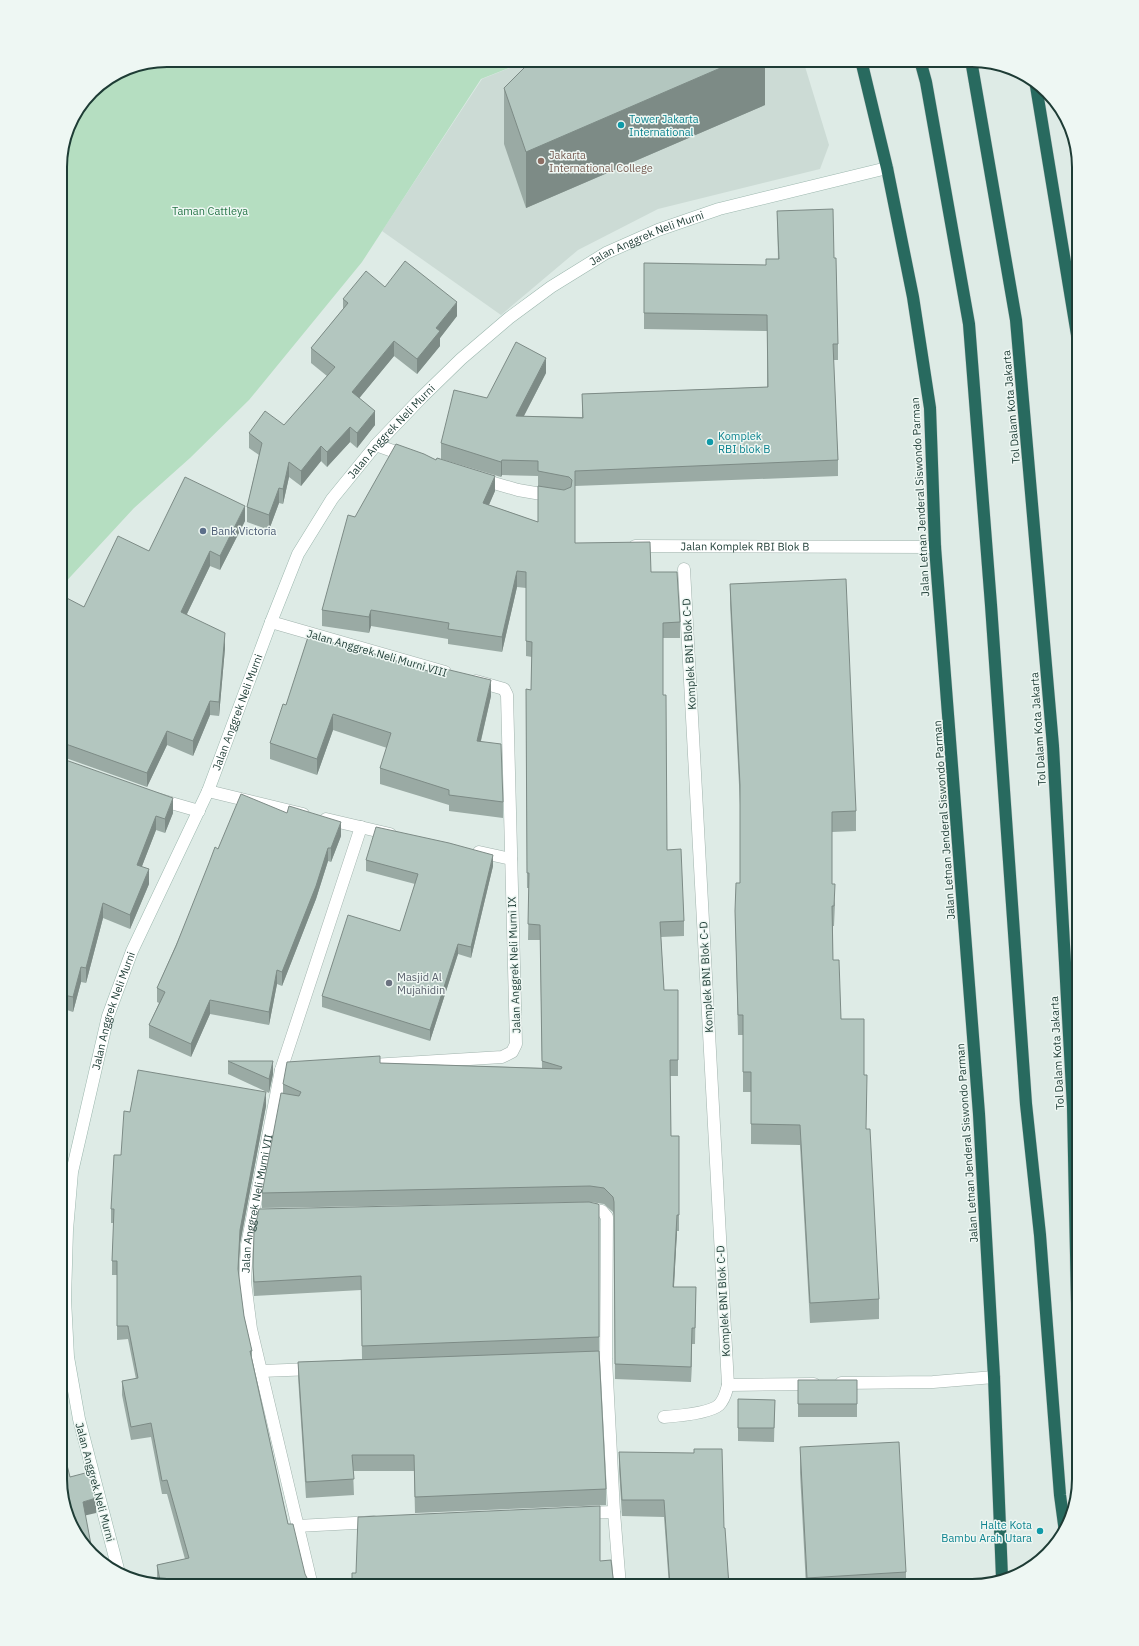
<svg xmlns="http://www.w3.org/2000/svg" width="1139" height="1646" viewBox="0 0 1139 1646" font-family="'IBM Plex Sans',sans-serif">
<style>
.built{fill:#ccdbd5}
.green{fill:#b5dec1}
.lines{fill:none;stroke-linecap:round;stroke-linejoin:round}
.street-casing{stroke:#a1b3ad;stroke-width:13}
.secondary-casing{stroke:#9cb7ae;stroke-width:13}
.highway-casing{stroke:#c0c8c6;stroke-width:13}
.street{stroke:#fff;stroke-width:12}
.secondary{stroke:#fff;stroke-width:12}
.highway{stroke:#286a5f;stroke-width:12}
.wall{fill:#9aaaa4}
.shaded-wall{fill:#7d8b86}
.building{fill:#b3c6bf;stroke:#7d8b86}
.culture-dot{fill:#0f9aa8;stroke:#eef7f3;stroke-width:1.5}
.education-dot{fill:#8d6e63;stroke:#eef7f3;stroke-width:1.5}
.service-dot{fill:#5c6f8a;stroke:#eef7f3;stroke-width:1.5}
.worship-dot{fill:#6b7280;stroke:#eef7f3;stroke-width:1.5}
.labels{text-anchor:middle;stroke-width:3;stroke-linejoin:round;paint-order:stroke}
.culture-label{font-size:11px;fill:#0d838f;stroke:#eef7f3;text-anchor:start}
.education-label{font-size:11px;fill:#785e54;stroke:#eef7f3;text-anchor:start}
.park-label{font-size:11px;fill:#267547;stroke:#eef7f3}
.street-label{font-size:11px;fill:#1e3c35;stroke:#eef7f3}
.service-label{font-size:11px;fill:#4e5e75;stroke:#eef7f3;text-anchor:start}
.worship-label{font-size:11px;fill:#5b616d;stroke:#eef7f3;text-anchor:start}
.rim{fill:none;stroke:#1e3c35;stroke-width:2}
</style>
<rect width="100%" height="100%" fill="#deebe6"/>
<path class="built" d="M 529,60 L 803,60 L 829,145 L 820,169 L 658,209 L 578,250 L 501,315 L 382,231 L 482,79 Z"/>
<path class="green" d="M 168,60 L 529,60 L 481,79 L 362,262 L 249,400 L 190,458 L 134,508 L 60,588 L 60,161 L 68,126 L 92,91 L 127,68 Z"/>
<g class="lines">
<defs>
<g id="street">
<path d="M 376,445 L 407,456"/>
<path d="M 480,479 L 518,490 L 553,496"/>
<path id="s1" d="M 635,546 L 935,547"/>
<path d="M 271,622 L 445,672"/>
<path d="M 208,791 L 303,814"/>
<path d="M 157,799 L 199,811"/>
<path d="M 326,819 L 390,834"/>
<path d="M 479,852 L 511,859"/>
<path d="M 372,1065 L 502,1057 L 512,1052 L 516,1044 L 507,695 L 504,689 L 476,681"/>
<path d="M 281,1070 L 302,1069"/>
<path d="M 583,1209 L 602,1211 L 607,1217 L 606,1359 L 614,1512 L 620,1586"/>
<path d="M 261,1371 L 314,1369"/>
<path d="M 841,1383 L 933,1382 L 994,1377"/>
<path d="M 728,1385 L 814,1384"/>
<path d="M 664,1417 C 677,1416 710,1413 719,1405 C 725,1399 726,1392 728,1385 L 684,569"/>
<path d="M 584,1513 L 614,1512"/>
<path d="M 297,1526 L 374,1522"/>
<path id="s2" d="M 312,1586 L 251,1329 L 245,1282 L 247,1245 L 281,1070 L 361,827"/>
</g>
<g id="secondary">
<path id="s3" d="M 119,1573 L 79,1419 L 68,1357 L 65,1299 L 67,1230 L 72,1172 L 108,1016 L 132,951 L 208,791 L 271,622 L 298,554 L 332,499 L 376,445 L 422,397 L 461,359 L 509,318 L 551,287 L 606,253 L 658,230 L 719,209 L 887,168"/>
</g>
<path id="highway" d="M 861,60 L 887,168 L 913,297 L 930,408 L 935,547 L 979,1114 L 994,1377 L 1002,1578
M 920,60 L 926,82 L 969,324 L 991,605 L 1026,1104 L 1040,1235 L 1060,1495 L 1065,1532
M 971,60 L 1016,320 L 1053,746 L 1073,1107 L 1079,1401
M 1036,86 L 1079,347"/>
</defs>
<use href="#street" class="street-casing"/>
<use href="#secondary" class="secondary-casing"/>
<use href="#highway" class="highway-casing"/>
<use href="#street" class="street"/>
<use href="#secondary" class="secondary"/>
<use href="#highway" class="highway"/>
</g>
<path class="wall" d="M 765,60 L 765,105 L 526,208 L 504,144 L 504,88 Z
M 777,211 L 834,258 L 838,344 L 838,360 L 833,360 L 838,460 L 838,476 L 575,486 L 575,543 L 651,572 L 680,622 L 680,638 L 663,638 L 663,695 L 667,850 L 684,921 L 684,936 L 661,937 L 664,990 L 678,990 L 678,1076 L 670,1076 L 671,1136 L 679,1136 L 679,1231 L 677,1231 L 674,1287 L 696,1287 L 695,1344 L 692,1344 L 691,1382 L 615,1379 L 614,1217 L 613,1212 L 604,1204 L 590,1202 L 262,1208 L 262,1193 L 283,1093 L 283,1084 L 380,1063 L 542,1068 L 540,940 L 528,940 L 529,888 L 527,888 L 526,689 L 531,690 L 532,657 L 526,656 L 526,588 L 517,587 L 502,652 L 448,644 L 448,639 L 371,626 L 369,633 L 322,626 L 322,610 L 355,517 L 495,491 L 489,505 L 538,522 L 538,476 L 502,475 L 501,477 L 441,459 L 441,443 L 487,398 L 546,373 L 524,416 L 582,417 L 582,394 L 767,387 L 767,331 L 644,329 L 644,263 L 766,265 L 778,259 Z
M 385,287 L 457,316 L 440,338 L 440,346 L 417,374 L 394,356 L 359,398 L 375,425 L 357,448 L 350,442 L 327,467 L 321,461 L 301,486 L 289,477 L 283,504 L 279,503 L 269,530 L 247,522 L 247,507 L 259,455 L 249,448 L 249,433 L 284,425 L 327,376 L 311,363 L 311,348 L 343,309 L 343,299 Z
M 245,521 L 220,570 L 210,566 L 187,614 L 225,648 L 219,716 L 210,715 L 193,756 L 167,745 L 147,787 L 63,757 L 60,757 L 60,597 L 84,607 L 149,551 Z
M 730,584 L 856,811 L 856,831 L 832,832 L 832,884 L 835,904 L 834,926 L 833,926 L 833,960 L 841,1019 L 864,1075 L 866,1129 L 879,1299 L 879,1319 L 810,1323 L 800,1145 L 751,1144 L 751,1092 L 743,1092 L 743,1035 L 738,1035 L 735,911 L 740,883 L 740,805 L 730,604 Z
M 491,696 L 481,741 L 503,802 L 503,818 L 449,811 L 449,805 L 380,784 L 380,768 L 387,748 L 333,730 L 317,775 L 270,759 L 270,743 L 286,705 Z
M 60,758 L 173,813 L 165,833 L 156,830 L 142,866 L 149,884 L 130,929 L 103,918 L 86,983 L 81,982 L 73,1012 L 64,1009 Z
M 341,836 L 331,862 L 328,861 L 316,899 L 282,986 L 277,984 L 269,1025 L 210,1014 L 191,1057 L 149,1038 L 149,1025 L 159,1003 L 157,1002 L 157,988 L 218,849 Z
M 366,860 L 493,866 L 471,958 L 458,954 L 430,1041 L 322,1007 L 322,996 L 400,931 L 415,884 L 366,871 Z
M 228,1061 L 273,1074 L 269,1093 L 228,1074 Z
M 266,1106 L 240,1244 L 238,1273 L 244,1316 L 252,1351 L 252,1358 L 288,1524 L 308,1586 L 161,1586 L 158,1585 L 157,1579 L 157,1565 L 185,1559 L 167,1494 L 162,1494 L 151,1437 L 131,1440 L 122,1395 L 122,1381 L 136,1379 L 128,1339 L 117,1340 L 117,1275 L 112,1275 L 112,1261 L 114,1223 L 111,1223 L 111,1209 L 130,1112 Z
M 599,1205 L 599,1351 L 606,1489 L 606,1505 L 415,1513 L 414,1471 L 353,1471 L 354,1495 L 306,1498 L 298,1377 L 298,1362 L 362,1359 L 361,1290 L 254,1296 L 253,1282 L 253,1267 Z
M 798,1380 L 857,1380 L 857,1417 L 798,1417 Z
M 738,1399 L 775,1400 L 774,1442 L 738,1441 Z
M 800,1447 L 906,1572 L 906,1586 L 806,1586 L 800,1473 Z
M 619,1452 L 724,1528 L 729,1586 L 669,1586 L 664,1517 L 622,1516 L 619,1469 Z"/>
<path class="shaded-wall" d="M 739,60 L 765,60 L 765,105 L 526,208 L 526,152 Z
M 457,302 L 457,316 L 440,338 L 440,346 L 417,374 L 417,359 L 436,328 Z
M 394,341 L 394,356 L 352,407 L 352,392 Z
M 546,358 L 546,373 L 516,431 L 516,416 Z
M 375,411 L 375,425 L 357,448 L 357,433 Z
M 350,427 L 350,442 L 327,467 L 327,452 Z
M 321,446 L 321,461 L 301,486 L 301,471 Z
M 502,460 L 502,475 L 501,477 L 501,462 Z
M 289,462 L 289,477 L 283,504 L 283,489 Z
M 495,476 L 495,491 L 483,518 L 483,503 Z
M 279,488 L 279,503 L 269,530 L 269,515 Z
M 245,506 L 245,521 L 220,570 L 220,556 Z
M 210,551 L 210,566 L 181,626 L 181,612 Z
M 517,571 L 517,587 L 502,652 L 502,637 Z
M 371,610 L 371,626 L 369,633 L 369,617 Z
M 225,633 L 225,648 L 219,716 L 219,702 Z
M 491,680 L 491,696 L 477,757 L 477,741 Z
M 210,701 L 210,715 L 193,756 L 193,741 Z
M 333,714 L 333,730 L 317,775 L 317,759 Z
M 167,731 L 167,745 L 147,787 L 147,773 Z
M 173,798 L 173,813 L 165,833 L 165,819 Z
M 156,816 L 156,830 L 137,879 L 137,865 Z
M 341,822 L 341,836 L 331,862 L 331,848 Z
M 328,848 L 328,861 L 316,899 L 282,986 L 282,972 Z
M 493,855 L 493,866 L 471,958 L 471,947 Z
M 149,869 L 149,884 L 130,929 L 130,915 Z
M 103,903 L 103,918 L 86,983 L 86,968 Z
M 458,944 L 458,954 L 430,1041 L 430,1030 Z
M 81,967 L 81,982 L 73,1012 L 73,997 Z
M 277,970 L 277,984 L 269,1025 L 269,1012 Z
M 64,995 L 64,1009 L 60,1031 L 60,1017 Z
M 210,1000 L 210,1014 L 191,1057 L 191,1044 Z
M 273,1061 L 273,1074 L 269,1093 L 269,1079 Z
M 266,1092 L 266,1106 L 240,1244 L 238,1283 L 238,1269 L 240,1230 Z
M 62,1099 L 62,1114 L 60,1137 L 60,1122 Z
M 677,1215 L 677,1231 L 673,1302 L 673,1287 Z
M 692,1328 L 692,1344 L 691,1382 L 691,1367 Z
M 96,1498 L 96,1513 L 83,1516 L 83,1502 Z"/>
<path class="building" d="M 532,60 L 739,60 L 526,152 L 504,88 Z
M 833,209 L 834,258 L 836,258 L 838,344 L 833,344 L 838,460 L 575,471 L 575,543 L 650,542 L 651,572 L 677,572 L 680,622 L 663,623 L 663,695 L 666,695 L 667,850 L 681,849 L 684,921 L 660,922 L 664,990 L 678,990 L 678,1060 L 670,1060 L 671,1136 L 679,1136 L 679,1215 L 677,1215 L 673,1287 L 696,1287 L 695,1328 L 692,1328 L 691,1367 L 615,1364 L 614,1202 L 613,1197 L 604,1188 L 590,1186 L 262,1193 L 281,1093 L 299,1096 L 301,1092 L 283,1084 L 287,1062 L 380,1056 L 380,1063 L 561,1069 L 562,1067 L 542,1061 L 540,925 L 528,924 L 529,873 L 527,873 L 526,689 L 531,690 L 532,642 L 526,641 L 526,572 L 517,571 L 502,637 L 448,629 L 449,623 L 371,610 L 369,617 L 322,610 L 348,515 L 355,517 L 396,444 L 424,454 L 436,460 L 437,458 L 495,476 L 483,503 L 538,522 L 538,486 L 564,490 L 571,487 L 572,480 L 569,477 L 538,471 L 538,461 L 502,460 L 501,462 L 441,443 L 454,390 L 487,398 L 516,342 L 546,358 L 516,416 L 583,418 L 582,394 L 768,387 L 767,315 L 644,313 L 644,263 L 766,265 L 766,259 L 779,259 L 777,211 Z
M 405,261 L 457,302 L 436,328 L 440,331 L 417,359 L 394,341 L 352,392 L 375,411 L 357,433 L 350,427 L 327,452 L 321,446 L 301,471 L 289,462 L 283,489 L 279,488 L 269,515 L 247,507 L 262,443 L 249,433 L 265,411 L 284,425 L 335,367 L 311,348 L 348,303 L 343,299 L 366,271 L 385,287 Z
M 185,477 L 245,506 L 220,556 L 210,551 L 181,612 L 225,633 L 219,702 L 210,701 L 193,741 L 167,731 L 147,773 L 63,743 L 60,743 L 60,597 L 61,595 L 84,607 L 118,536 L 149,551 Z
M 846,579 L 856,811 L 832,812 L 832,884 L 835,884 L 834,906 L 832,906 L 833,960 L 839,960 L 841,1019 L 864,1019 L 864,1075 L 867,1075 L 866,1129 L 870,1129 L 879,1299 L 810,1303 L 800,1125 L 751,1124 L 751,1072 L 743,1072 L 743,1015 L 738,1015 L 735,911 L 736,883 L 740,883 L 740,785 L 730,584 Z
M 308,637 L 359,649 L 428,671 L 429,665 L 491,680 L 477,741 L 501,744 L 503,802 L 449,795 L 449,790 L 380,768 L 391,733 L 333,714 L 317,759 L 270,743 L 283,704 L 286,705 Z
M 60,758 L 173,798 L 165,819 L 156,816 L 137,865 L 149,869 L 130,915 L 103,903 L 86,968 L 81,967 L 73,997 L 64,995 L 60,1017 Z
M 241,794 L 287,813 L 289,806 L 341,822 L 331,848 L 328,848 L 316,886 L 282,972 L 277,970 L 269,1012 L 210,1000 L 191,1044 L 149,1025 L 165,992 L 157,988 L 176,946 L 209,863 L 215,847 L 218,849 Z
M 376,827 L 449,843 L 493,855 L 471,947 L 458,944 L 430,1030 L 322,996 L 348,915 L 400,931 L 418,874 L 366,860 Z
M 228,1061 L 273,1061 L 269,1079 Z
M 138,1070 L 266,1092 L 240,1230 L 238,1269 L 244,1316 L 252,1351 L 250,1351 L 288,1524 L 293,1524 L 305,1574 L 307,1578 L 308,1586 L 161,1586 L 157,1565 L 189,1558 L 167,1480 L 162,1481 L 151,1423 L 131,1427 L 122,1381 L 138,1378 L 128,1326 L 117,1326 L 117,1261 L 112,1261 L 114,1209 L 111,1209 L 114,1155 L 121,1155 L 124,1111 L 130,1112 Z
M 60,1099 L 62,1099 L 60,1122 Z
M 589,1202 L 598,1204 L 599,1205 L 599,1337 L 362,1346 L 361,1276 L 254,1282 L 253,1267 L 254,1232 L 259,1209 Z
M 599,1351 L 606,1489 L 415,1497 L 414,1455 L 352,1455 L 354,1479 L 306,1482 L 298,1362 Z
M 798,1380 L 857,1380 L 857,1404 L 798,1404 Z
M 738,1399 L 775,1400 L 774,1428 L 738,1428 Z
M 60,1437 L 70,1477 L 89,1472 L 96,1498 L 83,1502 L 92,1550 L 74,1532 L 60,1478 Z
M 899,1442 L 906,1572 L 807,1578 L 800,1447 Z
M 694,1449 L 722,1449 L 724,1528 L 725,1528 L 729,1586 L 670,1586 L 664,1500 L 622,1500 L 619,1452 L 694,1453 Z
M 600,1506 L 600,1561 L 611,1560 L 614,1586 L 352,1586 L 352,1573 L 356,1573 L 358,1517 Z"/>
<g class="culture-dot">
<circle cx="621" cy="125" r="4"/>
<circle cx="710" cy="442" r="4"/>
<circle cx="1040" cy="1531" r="4"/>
</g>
<circle class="education-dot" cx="541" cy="161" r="4"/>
<circle class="service-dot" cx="203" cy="531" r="4"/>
<circle class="worship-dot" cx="389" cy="983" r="4"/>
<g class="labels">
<g class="culture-label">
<text x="629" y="123">Tower Jakarta<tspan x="629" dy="13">International</tspan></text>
<text x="718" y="440">Komplek<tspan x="718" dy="13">RBI blok B</tspan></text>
<text x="1032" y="1529" text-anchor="end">Halte Kota<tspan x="1032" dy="13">Bambu Arah Utara</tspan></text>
</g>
<g class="education-label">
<text x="549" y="159">Jakarta<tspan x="549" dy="13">International College</tspan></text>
</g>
<g class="park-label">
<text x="210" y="215">Taman Cattleya</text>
</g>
<g class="street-label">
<text dy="4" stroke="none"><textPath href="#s3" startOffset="1546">Jalan Anggrek Neli Murni</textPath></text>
<text transform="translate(1011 407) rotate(-95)" y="4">Tol Dalam Kota Jakarta</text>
<text dy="4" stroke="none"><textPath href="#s3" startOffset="1222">Jalan Anggrek Neli Murni</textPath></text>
<text transform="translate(920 497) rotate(-93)" y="4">Jalan Letnan Jenderal Siswondo Parman</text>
<text dy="4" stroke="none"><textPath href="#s1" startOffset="110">Jalan Komplek RBI Blok B</textPath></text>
<text transform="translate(377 653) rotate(16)" y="4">Jalan Anggrek Neli Murni VIII</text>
<text transform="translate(689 654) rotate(-93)" y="4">Komplek BNI Blok C-D</text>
<text dy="4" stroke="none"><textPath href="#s3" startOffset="898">Jalan Anggrek Neli Murni</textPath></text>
<text transform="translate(1038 729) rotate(-94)" y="4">Tol Dalam Kota Jakarta</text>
<text transform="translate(944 820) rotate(-94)" y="4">Jalan Letnan Jenderal Siswondo Parman</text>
<text transform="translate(514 965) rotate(-92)" y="4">Jalan Anggrek Neli Murni IX</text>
<text transform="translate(706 977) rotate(-93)" y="4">Komplek BNI Blok C-D</text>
<text dy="4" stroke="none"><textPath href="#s3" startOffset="574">Jalan Anggrek Neli Murni</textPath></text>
<text transform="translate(1057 1053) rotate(-93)" y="4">Tol Dalam Kota Jakarta</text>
<text transform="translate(967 1143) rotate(-94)" y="4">Jalan Letnan Jenderal Siswondo Parman</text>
<text dy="4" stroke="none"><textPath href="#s2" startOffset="391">Jalan Anggrek Neli Murni VII</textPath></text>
<text transform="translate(723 1301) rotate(-93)" y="4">Komplek BNI Blok C-D</text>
<text transform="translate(95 1482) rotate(75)" y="4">Jalan Anggrek Neli Murni</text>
</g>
<g class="service-label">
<text x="211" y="535">Bank Victoria</text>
</g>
<g class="worship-label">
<text x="397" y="981">Masjid Al<tspan x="397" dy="13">Mujahidin</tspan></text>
</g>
</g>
<path d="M0 0H1139V1646H0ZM167 67H972A100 100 0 0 1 1072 167V1479A100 100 0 0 1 972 1579H167A100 100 0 0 1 67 1479V167A100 100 0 0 1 167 67Z" fill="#eef7f3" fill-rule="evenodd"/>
<path class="rim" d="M167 67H972A100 100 0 0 1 1072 167V1479A100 100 0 0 1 972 1579H167A100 100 0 0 1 67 1479V167A100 100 0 0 1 167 67Z"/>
</svg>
